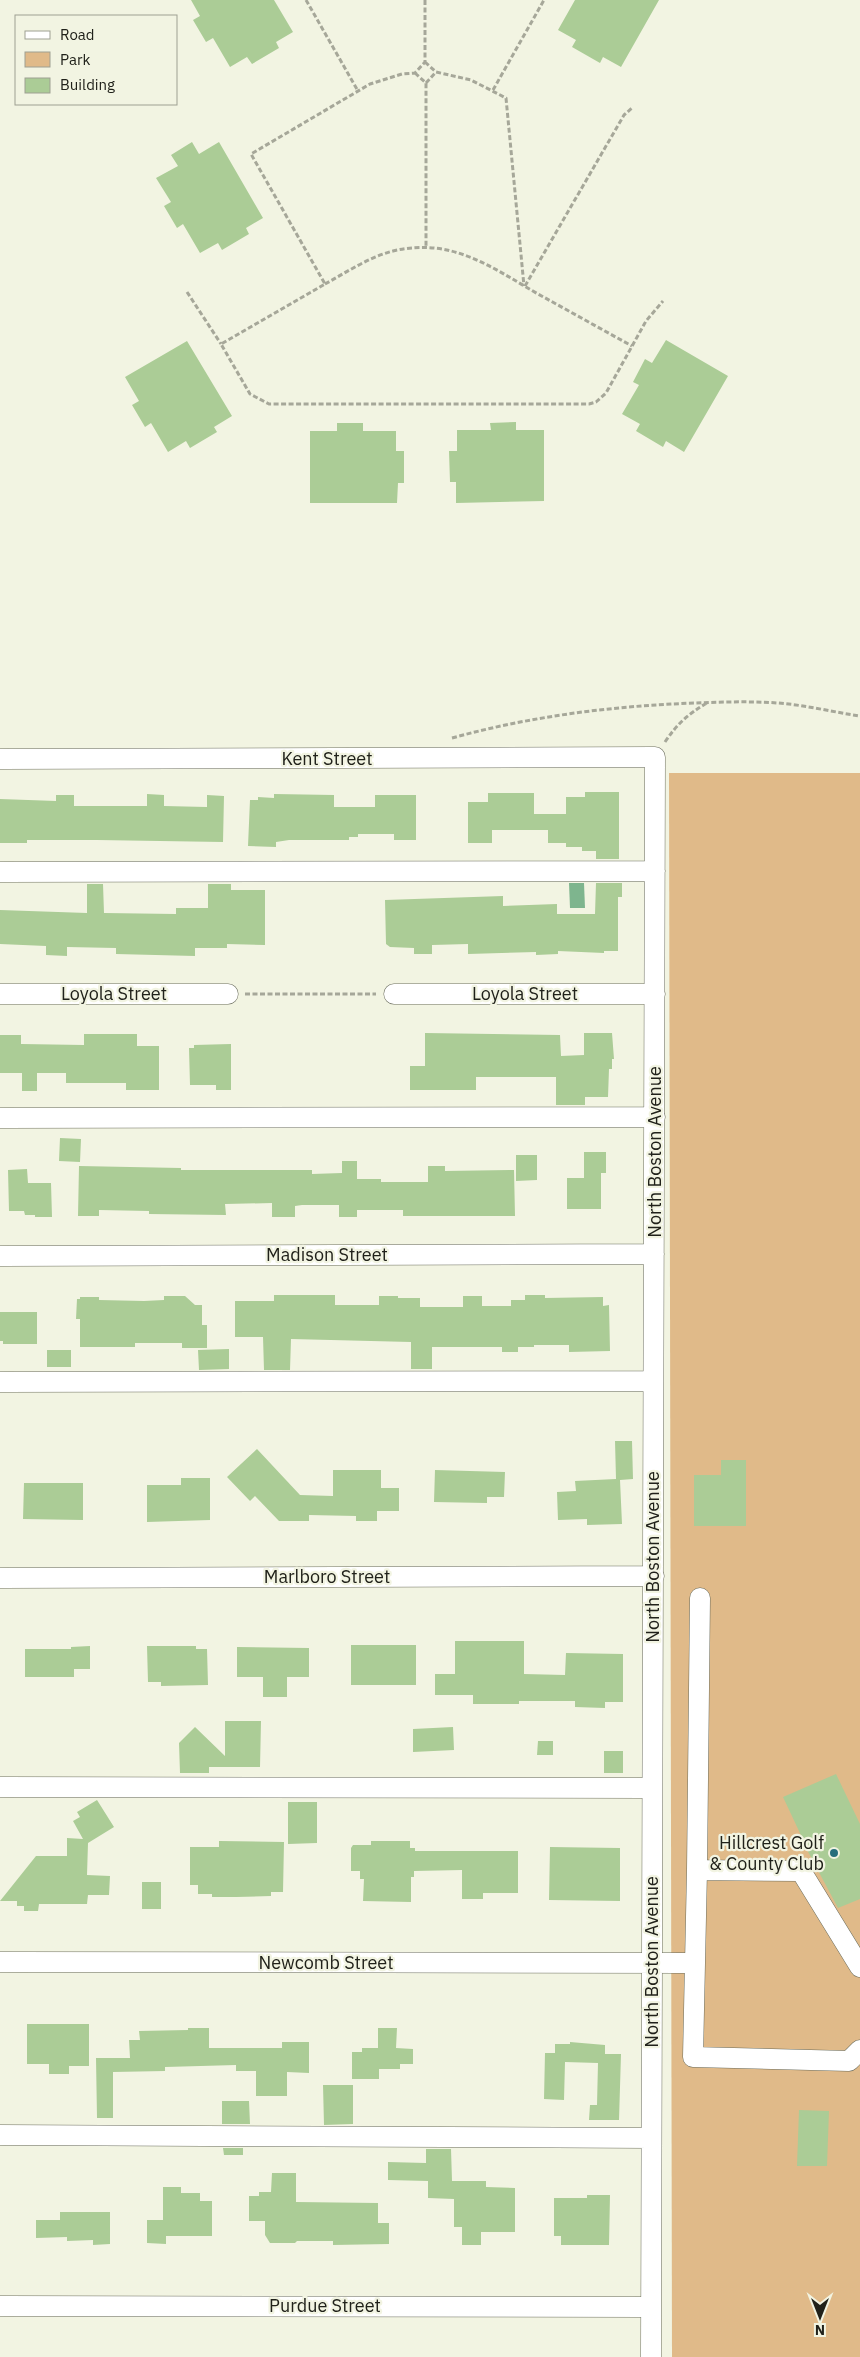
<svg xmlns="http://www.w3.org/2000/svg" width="860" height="2357" viewBox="0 0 860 2357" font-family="'IBM Plex Sans',sans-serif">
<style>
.green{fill:#e0ba89}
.water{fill:#7eb58e}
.building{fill:#abcc96}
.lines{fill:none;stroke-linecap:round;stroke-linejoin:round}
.minor-casing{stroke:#6a6c5c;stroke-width:21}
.path{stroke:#a6a799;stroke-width:3;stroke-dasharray:5 2.5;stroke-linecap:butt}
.minor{stroke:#fff;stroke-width:20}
.poi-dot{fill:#276e7b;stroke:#f2f4e2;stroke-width:2}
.labels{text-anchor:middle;stroke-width:4.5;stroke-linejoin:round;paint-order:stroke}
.street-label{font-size:18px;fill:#20211a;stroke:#f2f4e2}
.poi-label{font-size:18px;fill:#20211a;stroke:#f2f4e2;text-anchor:end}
</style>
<rect width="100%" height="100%" fill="#f2f4e2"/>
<path class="green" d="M 669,773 L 860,773 L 860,2357 L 672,2357 Z"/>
<path class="water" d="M 569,883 L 584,883 L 585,908 L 570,908 Z"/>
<path class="building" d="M 191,0 L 274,0 L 293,32 L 276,42 L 279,48 L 252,64 L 247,57 L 230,67 L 213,38 L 206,42 L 193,20 L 200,16 Z
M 575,0 L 659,0 L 621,67 L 603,57 L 600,63 L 572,47 L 576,40 L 558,30 Z
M 192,142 L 199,154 L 219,142 L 263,218 L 246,228 L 249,234 L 222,250 L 218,243 L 200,253 L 183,224 L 177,228 L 164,206 L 171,202 L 156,178 L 178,166 L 171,155 Z
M 666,340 L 728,376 L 684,452 L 666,441 L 663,447 L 636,431 L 640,424 L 622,414 L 639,385 L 633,382 L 645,359 L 652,363 Z
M 187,341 L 232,416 L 214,427 L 217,432 L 190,448 L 186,441 L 168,452 L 151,423 L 145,427 L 132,405 L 139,401 L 125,377 Z
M 516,422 L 516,430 L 544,430 L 544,501 L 456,503 L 456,482 L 450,482 L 449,451 L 457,451 L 457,430 L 491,430 L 490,423 Z
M 337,423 L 363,423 L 363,431 L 396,431 L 396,451 L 404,451 L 404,483 L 398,483 L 397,503 L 310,503 L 310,431 L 337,431 Z
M 585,792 L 619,792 L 619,859 L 596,859 L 596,851 L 582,851 L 582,847 L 566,847 L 566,843 L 548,843 L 548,830 L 492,830 L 492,843 L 468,843 L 468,802 L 488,802 L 488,793 L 534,793 L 534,814 L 566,814 L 566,797 L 585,797 Z
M 147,794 L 164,795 L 164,806 L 207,807 L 207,795 L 224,796 L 223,842 L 97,840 L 27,840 L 27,843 L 0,843 L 0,799 L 56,801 L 56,795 L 74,795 L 74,806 L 147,806 Z
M 274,794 L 334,795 L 334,807 L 375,807 L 375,795 L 416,795 L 416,840 L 394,840 L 394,834 L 358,834 L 358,837 L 349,837 L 349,840 L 289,840 L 276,842 L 276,847 L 248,846 L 250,800 L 258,800 L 258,797 L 274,798 Z
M 596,883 L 622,883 L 622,897 L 618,897 L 618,951 L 604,951 L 604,953 L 558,951 L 558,954 L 536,955 L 536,952 L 468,954 L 468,944 L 432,945 L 432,954 L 414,954 L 414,948 L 390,947 L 386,944 L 385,900 L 503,896 L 503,906 L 557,904 L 557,914 L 595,914 Z
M 87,884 L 103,884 L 104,913 L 176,914 L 176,908 L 208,908 L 208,884 L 231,884 L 231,890 L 265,890 L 265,945 L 227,944 L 227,948 L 195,948 L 195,956 L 116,954 L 116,948 L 67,947 L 67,956 L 46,955 L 46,946 L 0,944 L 0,910 L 87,913 Z
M 425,1033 L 560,1035 L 561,1056 L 584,1055 L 584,1033 L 612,1033 L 614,1059 L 612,1059 L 612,1069 L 609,1069 L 608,1097 L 585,1097 L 585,1105 L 556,1105 L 556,1077 L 476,1077 L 476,1090 L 410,1090 L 410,1066 L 425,1066 Z
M 84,1034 L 137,1034 L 137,1046 L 159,1046 L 159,1090 L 126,1090 L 126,1083 L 66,1083 L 66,1073 L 37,1073 L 37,1091 L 22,1091 L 22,1073 L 0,1073 L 0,1035 L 21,1035 L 21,1044 L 84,1045 Z
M 231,1044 L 231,1090 L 216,1090 L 216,1085 L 190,1085 L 189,1048 L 194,1048 L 194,1045 Z
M 60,1138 L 81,1139 L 80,1162 L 59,1161 Z
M 584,1152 L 606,1152 L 606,1173 L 601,1173 L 601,1209 L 567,1209 L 567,1178 L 584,1178 Z
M 516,1155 L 537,1155 L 537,1180 L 516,1181 Z
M 342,1161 L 357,1161 L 357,1179 L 381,1179 L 381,1182 L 428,1182 L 428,1166 L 445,1166 L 445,1171 L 514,1170 L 515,1216 L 403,1216 L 403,1210 L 357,1210 L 357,1217 L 339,1217 L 339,1205 L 302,1205 L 295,1206 L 295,1217 L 272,1217 L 272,1203 L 225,1204 L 226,1215 L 149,1214 L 149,1211 L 99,1210 L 99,1216 L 78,1216 L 79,1166 L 181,1168 L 181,1170 L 312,1170 L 312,1174 L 342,1173 Z
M 27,1169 L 28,1183 L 51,1183 L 52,1217 L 35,1217 L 35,1215 L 25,1215 L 24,1211 L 9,1211 L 8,1170 Z
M 274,1295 L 335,1295 L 335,1305 L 379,1305 L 379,1296 L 398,1296 L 398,1298 L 420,1298 L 420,1307 L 463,1307 L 463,1296 L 482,1296 L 482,1306 L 511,1306 L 511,1300 L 525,1300 L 525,1295 L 545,1295 L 545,1298 L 603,1297 L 603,1306 L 609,1305 L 610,1351 L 569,1352 L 569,1345 L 534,1345 L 534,1347 L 518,1347 L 518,1352 L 502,1352 L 502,1347 L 432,1347 L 432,1369 L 411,1369 L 411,1342 L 291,1339 L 290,1370 L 264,1370 L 263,1337 L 235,1337 L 235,1301 L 274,1301 Z
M 164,1296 L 185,1296 L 195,1305 L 202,1305 L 202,1325 L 207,1325 L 207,1348 L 182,1348 L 182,1343 L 135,1343 L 135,1347 L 80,1347 L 80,1319 L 76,1319 L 77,1299 L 80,1299 L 80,1297 L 99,1297 L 99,1300 L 144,1301 L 164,1300 Z
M 0,1312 L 37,1312 L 37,1344 L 3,1344 L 3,1341 L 0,1341 Z
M 229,1349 L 229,1369 L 199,1370 L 198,1350 Z
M 47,1350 L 71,1350 L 71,1367 L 47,1367 Z
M 615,1441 L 632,1441 L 633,1479 L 620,1480 L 622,1524 L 587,1525 L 587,1519 L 558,1520 L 557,1492 L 576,1491 L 575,1481 L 616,1479 Z
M 257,1449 L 300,1495 L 333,1496 L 333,1470 L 381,1470 L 381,1488 L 399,1488 L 399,1511 L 377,1511 L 377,1521 L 356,1521 L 356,1516 L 309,1515 L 309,1521 L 279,1521 L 255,1496 L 250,1501 L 227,1477 Z
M 721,1460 L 746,1460 L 746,1526 L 694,1526 L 694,1475 L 721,1475 Z
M 435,1470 L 505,1472 L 504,1497 L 487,1497 L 487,1503 L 434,1502 Z
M 181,1478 L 210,1478 L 210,1520 L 147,1522 L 147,1485 L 181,1485 Z
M 24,1483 L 83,1483 L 83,1520 L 23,1519 Z
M 455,1641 L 524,1641 L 524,1674 L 565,1675 L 566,1653 L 623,1654 L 623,1702 L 605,1702 L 605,1708 L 575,1707 L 575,1701 L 519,1701 L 519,1704 L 473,1704 L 473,1695 L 435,1695 L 435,1674 L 455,1674 Z
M 351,1645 L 416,1645 L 416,1685 L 351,1685 Z
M 90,1646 L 90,1669 L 74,1669 L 74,1677 L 25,1677 L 25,1649 L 71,1649 L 71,1647 Z
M 147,1646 L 196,1646 L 196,1649 L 207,1649 L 208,1685 L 161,1686 L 161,1682 L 148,1682 Z
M 237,1647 L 309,1648 L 309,1677 L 287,1677 L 287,1697 L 263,1697 L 263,1677 L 237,1677 Z
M 225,1721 L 261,1721 L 260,1767 L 209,1767 L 209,1773 L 180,1773 L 179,1743 L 195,1727 L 225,1756 Z
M 453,1727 L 454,1750 L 413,1752 L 413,1729 Z
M 538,1741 L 553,1741 L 553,1755 L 537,1755 Z
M 604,1751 L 623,1751 L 623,1773 L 604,1773 Z
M 836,1774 L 860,1824 L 860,1899 L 838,1908 L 805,1846 L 806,1846 L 783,1797 Z
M 97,1800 L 114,1827 L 88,1843 L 87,1875 L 110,1876 L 109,1895 L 88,1895 L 87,1904 L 39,1904 L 38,1911 L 24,1911 L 24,1906 L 17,1906 L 17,1901 L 0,1901 L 36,1856 L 67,1856 L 67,1838 L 83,1839 L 73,1821 L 80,1817 L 77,1812 Z
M 288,1802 L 317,1802 L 317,1843 L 288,1844 Z
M 219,1841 L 284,1842 L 283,1892 L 271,1892 L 271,1896 L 236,1897 L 212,1897 L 212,1894 L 198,1894 L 198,1885 L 190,1885 L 190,1847 L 219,1847 Z
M 371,1841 L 410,1841 L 410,1848 L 415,1848 L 415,1851 L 518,1851 L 518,1893 L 483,1893 L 483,1899 L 462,1899 L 462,1870 L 414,1871 L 414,1877 L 411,1877 L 411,1902 L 363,1901 L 364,1879 L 360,1879 L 360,1871 L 351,1871 L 351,1848 L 353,1845 L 371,1845 Z
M 550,1847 L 620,1848 L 620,1901 L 549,1900 Z
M 142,1882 L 161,1882 L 161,1909 L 142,1909 Z
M 27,2024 L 89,2024 L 89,2066 L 69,2066 L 69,2074 L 49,2074 L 49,2064 L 27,2064 Z
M 188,2028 L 209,2028 L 209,2048 L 282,2048 L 282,2042 L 309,2042 L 309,2073 L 287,2072 L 287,2096 L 256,2096 L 256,2071 L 236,2071 L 236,2065 L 165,2067 L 165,2071 L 113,2072 L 113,2118 L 97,2118 L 96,2058 L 130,2058 L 129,2040 L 140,2040 L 139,2031 L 188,2030 Z
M 378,2028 L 397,2028 L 396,2048 L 413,2049 L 413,2064 L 400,2064 L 400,2069 L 379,2069 L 379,2079 L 352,2079 L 352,2052 L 362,2052 L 362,2048 L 378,2048 Z
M 570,2042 L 605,2045 L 605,2054 L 621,2054 L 619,2120 L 589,2120 L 590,2105 L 597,2105 L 598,2063 L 565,2062 L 564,2100 L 544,2099 L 545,2053 L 555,2053 L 555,2044 L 570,2044 Z
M 323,2085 L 353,2085 L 353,2124 L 324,2125 Z
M 222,2101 L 249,2101 L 250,2124 L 222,2124 Z
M 799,2110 L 829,2111 L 827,2166 L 797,2166 Z
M 223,2148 L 243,2148 L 243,2155 L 224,2155 Z
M 426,2149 L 451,2149 L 452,2181 L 486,2181 L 486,2187 L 515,2188 L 515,2232 L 481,2232 L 481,2245 L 462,2245 L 462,2227 L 454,2227 L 454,2199 L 428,2198 L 428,2181 L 388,2180 L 388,2162 L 426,2163 Z
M 272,2173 L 296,2173 L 296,2202 L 378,2203 L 378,2223 L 389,2223 L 389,2244 L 333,2245 L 333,2241 L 297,2241 L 295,2243 L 270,2243 L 265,2235 L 265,2221 L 249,2221 L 249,2196 L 259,2196 L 259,2192 L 271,2192 Z
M 163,2187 L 181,2187 L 181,2193 L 200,2193 L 200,2201 L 212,2201 L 212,2236 L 166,2236 L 166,2244 L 147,2243 L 147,2220 L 163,2220 Z
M 587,2195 L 610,2195 L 609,2245 L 561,2245 L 561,2236 L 554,2236 L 554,2198 L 587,2198 Z
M 60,2212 L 110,2212 L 110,2244 L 93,2245 L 93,2240 L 67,2241 L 67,2237 L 36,2238 L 36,2220 L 60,2220 Z"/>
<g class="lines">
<defs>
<path id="minor" d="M 0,759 L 655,757 L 651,2357
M 0,872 L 655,871
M 0,994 L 228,994
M 394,994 L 655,994
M 0,1118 L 655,1117
M 0,1256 L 654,1254
M 0,1382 L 653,1381
M 0,1578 L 654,1576
M 0,1787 L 652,1788
M 697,1870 L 700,1598
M 0,1962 L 695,1963
M 860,1967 L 801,1871 L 697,1870 L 693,2057 L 849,2061 L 860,2050
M 0,2135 L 651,2138
M 0,2306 L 650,2307"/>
</defs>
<use href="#minor" class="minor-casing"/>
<path class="path" d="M 306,0 L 358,91
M 425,0 L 425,62 L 415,73 L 402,74 L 370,84 L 251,154 L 325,284 L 221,344 L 250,394 L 269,404 L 589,404 L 596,402 L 606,393 L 646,321 L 663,301
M 425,62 L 436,72 L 471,80 L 506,98 L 524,286
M 415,73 L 426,83 L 426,247
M 426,83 L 436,72
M 493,90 L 544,0
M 325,284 C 347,272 369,257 393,251 C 452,237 491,267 538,294 C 569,311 601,329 632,346
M 525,286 L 624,115 L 632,108
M 187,292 L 221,344
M 452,738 C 532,716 612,706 695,703 C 722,702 750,701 778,703 C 805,705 833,712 860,716
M 665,742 C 677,724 688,714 707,703
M 245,994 L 376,994"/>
<use href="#minor" class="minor"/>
</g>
<circle class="poi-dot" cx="834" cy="1853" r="5"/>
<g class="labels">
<g class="street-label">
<text x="327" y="765">Kent Street</text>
<text x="114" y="1000">Loyola Street</text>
<text x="525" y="1000">Loyola Street</text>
<text transform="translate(655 1152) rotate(-90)" y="6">North Boston Avenue</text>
<text x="327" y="1261">Madison Street</text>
<text transform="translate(653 1557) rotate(-90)" y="6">North Boston Avenue</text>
<text x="327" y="1583">Marlboro Street</text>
<text transform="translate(652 1962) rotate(-90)" y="6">North Boston Avenue</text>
<text x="326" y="1969">Newcomb Street</text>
<text x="325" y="2312">Purdue Street</text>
</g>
<g class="poi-label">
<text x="824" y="1849">Hillcrest Golf<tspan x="824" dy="21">&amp; County Club</tspan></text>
</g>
</g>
<rect x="15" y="15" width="162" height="90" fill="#f2f4e2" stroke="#9ea092"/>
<rect x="25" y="31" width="25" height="8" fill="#ffffff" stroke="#9ea092"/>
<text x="60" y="40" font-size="15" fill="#20211a">Road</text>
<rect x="25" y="52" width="25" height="15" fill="#e0ba89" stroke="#9ea092"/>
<text x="60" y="65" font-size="15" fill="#20211a">Park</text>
<rect x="25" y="78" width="25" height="15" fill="#abcc96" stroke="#9ea092"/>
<text x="60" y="90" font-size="15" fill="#20211a">Building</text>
<g transform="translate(820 2317) rotate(180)" stroke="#f2f4e2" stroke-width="4" paint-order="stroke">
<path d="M0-4L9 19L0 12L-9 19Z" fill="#20211a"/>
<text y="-8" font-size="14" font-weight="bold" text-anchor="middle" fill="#20211a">N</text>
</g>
</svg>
